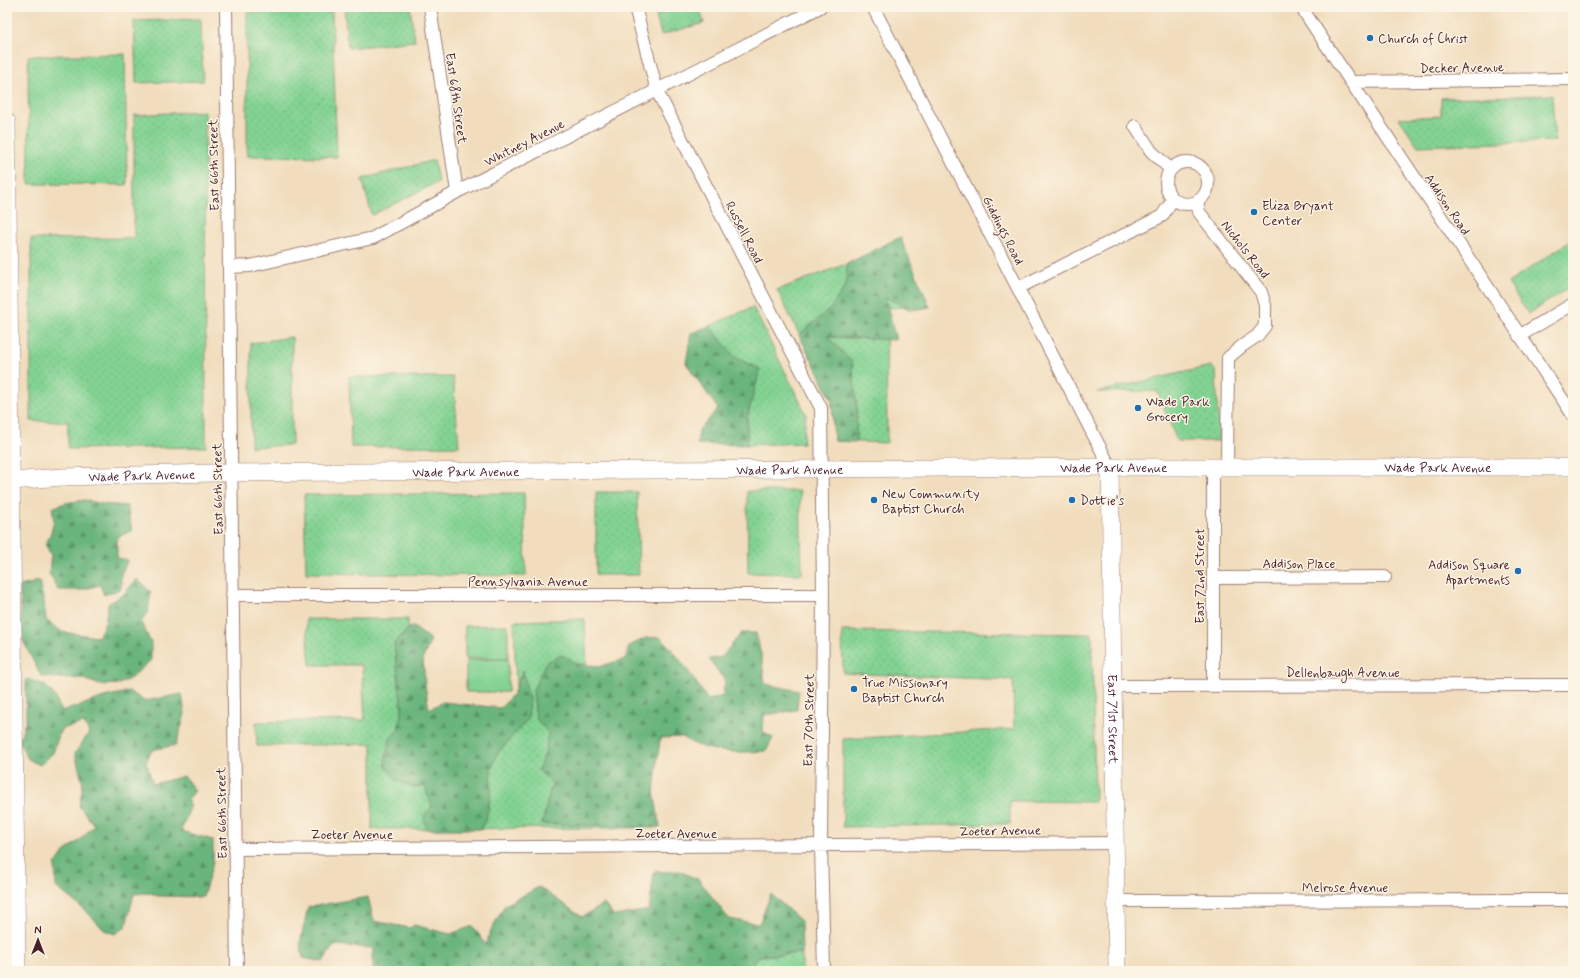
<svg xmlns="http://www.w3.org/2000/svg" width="1580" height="978" viewBox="0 0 1580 978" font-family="Mynerve,sans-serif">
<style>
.grass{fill:url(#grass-dots);stroke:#66795f}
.forest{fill:url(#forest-firs);stroke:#5a6a54}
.green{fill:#83d393;stroke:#66795f}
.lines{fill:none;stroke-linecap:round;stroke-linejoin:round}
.street-casing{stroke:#9e7e74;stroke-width:14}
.secondary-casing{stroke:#9e7e74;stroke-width:18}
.street{stroke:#fff;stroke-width:12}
.secondary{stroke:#fff;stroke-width:17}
.poi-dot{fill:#1f6fb2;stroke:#fcf5e5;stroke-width:1.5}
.labels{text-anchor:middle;stroke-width:3;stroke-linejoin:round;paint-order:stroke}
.poi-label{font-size:13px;fill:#4a1f2b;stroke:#fcf5e5;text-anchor:start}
.street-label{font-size:13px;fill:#4a1f2b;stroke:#fcf5e5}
</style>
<defs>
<pattern id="grass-dots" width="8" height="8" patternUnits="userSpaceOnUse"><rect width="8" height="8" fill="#83d393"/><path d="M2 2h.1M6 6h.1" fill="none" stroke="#73b57f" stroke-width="1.8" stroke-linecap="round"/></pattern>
<pattern id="forest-firs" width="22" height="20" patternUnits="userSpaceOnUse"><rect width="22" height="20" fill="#6ab57d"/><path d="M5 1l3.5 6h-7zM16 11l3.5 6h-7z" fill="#599367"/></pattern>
</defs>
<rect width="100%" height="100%" fill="#fcf5e5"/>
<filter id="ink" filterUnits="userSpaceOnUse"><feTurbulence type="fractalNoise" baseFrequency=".025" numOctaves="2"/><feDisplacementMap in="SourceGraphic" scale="8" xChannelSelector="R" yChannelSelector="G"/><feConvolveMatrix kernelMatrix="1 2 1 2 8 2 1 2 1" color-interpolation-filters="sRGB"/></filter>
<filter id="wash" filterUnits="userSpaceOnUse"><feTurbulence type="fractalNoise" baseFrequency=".012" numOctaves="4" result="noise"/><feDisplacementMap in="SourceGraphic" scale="16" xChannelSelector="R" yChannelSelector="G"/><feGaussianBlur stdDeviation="0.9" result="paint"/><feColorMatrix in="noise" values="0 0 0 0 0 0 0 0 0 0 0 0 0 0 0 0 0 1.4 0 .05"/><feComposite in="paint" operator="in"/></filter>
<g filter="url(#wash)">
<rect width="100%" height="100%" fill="#f1ddbd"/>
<path class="grass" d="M 344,7 L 410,7 L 415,41 L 348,48 Z
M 654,7 L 699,7 L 704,23 L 661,35 Z
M 247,12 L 332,12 L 337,157 L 247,156 Z
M 201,19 L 203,81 L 136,83 L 134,21 Z
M 125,54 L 127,185 L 29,184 L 28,56 Z
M 1552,95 L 1555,141 L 1418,146 L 1399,118 L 1441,116 L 1441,98 Z
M 205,111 L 206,447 L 68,449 L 68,422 L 31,421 L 31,239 L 134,238 L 134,115 Z
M 434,160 L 438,182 L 372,215 L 362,179 Z
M 1573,239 L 1573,285 L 1528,314 L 1508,283 Z
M 894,246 L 926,306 L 886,308 L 887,443 L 834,441 L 832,400 L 777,290 Z
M 753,307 L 806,414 L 803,443 L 747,445 L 747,418 L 760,369 L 736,358 L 709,326 Z
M 292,337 L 292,445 L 251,447 L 251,343 Z
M 1211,366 L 1216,371 L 1219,441 L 1177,441 L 1157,391 L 1097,392 Z
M 349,377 L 453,377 L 459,446 L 351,447 Z
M 747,491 L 800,491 L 802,574 L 748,573 Z
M 596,492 L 637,492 L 639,575 L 596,575 Z
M 524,493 L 526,576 L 306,573 L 304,495 Z
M 306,619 L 408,619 L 413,743 L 517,719 L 514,621 L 585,619 L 589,740 L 654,739 L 654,828 L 372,829 L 372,744 L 257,746 L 256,722 L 365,720 L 362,665 L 310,665 Z
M 842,631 L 1092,634 L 1095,802 L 1010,801 L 1010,824 L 843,827 L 843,739 L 1014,729 L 1013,680 L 843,673 Z
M 802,953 L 802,971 L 747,971 L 759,956 Z"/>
<path class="forest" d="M 900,237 L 930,307 L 911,310 L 885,297 L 896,340 L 828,337 L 852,362 L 857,407 L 856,442 L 834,441 L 832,400 L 799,335 L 830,309 L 846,285 L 847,264 Z
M 709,326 L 736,358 L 760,369 L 747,418 L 747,445 L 697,444 L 699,430 L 718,409 L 686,363 L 691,333 Z
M 85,500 L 103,504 L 127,506 L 132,531 L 117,537 L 117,558 L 128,560 L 121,574 L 121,589 L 104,595 L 100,585 L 81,590 L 58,590 L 49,573 L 51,555 L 45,544 C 52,532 56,522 52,508 L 65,503 Z
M 137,579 L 151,592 L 148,612 L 141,622 L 151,643 L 151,660 L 131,678 L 119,684 L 100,685 L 81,678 L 67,679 L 41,676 L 22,639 L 20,586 L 39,581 L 44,602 L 46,620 L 62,632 L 98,637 L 105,623 L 108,604 L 125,593 Z
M 412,626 L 431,640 L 423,658 L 425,685 L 429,709 L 443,702 L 501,708 L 513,694 L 523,670 L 529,700 L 528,719 L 497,754 L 491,769 L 491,794 L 486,820 L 480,829 L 426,829 L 424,816 L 432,807 L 425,786 L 412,787 L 396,780 L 385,765 L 386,756 L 390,739 L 398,730 L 402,710 L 394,643 Z
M 741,633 L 756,633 L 761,654 L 765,684 L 799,691 L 797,710 L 764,715 L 763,732 L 773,738 L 766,751 C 739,753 705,754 683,737 L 660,738 L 654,792 L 660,827 L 542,824 L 552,783 L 538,770 L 545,754 L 548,733 L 536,718 L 533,690 L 546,662 L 562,655 L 578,664 L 601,666 L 625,659 L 629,646 L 646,638 L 660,637 C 679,656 693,678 708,700 L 723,696 L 725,681 L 709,659 L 722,657 Z
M 26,679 C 49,685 53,689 61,711 C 76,708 89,702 104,697 C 112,695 120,694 129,691 L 144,701 L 182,694 L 185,714 L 176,745 L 152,750 L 146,762 L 153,784 L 184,776 L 195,791 L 188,799 L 190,807 L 181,831 L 213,840 L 213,863 L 203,897 L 158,896 L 151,893 L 134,894 L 126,926 L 115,934 L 104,930 L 87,912 L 56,887 L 55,865 L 64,852 L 80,840 L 94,825 L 79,806 L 83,785 L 75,753 L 89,733 L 84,723 L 61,729 L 53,753 L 40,765 L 28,759 L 19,742 L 26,720 Z
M 679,871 L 699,880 L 729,919 L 759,924 L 771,894 L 801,921 L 802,953 L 759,956 L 747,971 L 373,971 L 373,948 L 334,945 L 323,962 L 303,958 L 300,943 L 308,907 L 368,897 L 374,921 L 410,928 L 414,925 L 450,934 L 473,926 L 486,945 L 491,930 L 505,905 L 539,887 L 582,917 L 604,904 L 614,916 L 649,910 L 654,872 Z"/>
<path class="green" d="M 508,625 L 508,658 L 465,658 L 465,626 Z
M 508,659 L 508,692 L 466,692 L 466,660 Z"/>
</g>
<g filter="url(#ink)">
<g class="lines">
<defs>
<path id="street" d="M 226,7 L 237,971
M 430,7 L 457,192
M 635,7 L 657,91 L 821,408 L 823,595 L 821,846 L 824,971
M 873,7 L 1110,467
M 1301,7 L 1573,415
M 1351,82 L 1573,79
M 1135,126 L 1151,151 L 1170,169
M1166 183a21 21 0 1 1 42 0a21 21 0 1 1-42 0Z
M 1197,202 L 1199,212 L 1261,292 L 1265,305 L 1265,326 L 1257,336 L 1242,346 L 1228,358 L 1227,467
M 229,267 L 250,266 L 373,238 L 457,192 L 820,7
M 1018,288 L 1162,216 L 1173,199
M 1519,336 L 1573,304
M 1213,467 L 1213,686
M 1213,578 L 1385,577
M 232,595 L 823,595
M 1113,686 L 1573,685
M 235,849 L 1116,843
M 1116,901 L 1573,900"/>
<g id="secondary">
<path d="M 7,122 L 17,971"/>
<path id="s1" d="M 1110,467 L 1117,971"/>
<path id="s2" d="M 12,481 L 62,477 L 213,473 L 1110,467 L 1573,467"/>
</g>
</defs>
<use href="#street" class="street-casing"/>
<use href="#secondary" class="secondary-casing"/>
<use href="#street" class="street"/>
<use href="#secondary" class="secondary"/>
</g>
</g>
<g class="poi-dot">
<circle cx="1370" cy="38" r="4"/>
<circle cx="1254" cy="212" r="4"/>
<circle cx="1138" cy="408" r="4"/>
<circle cx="874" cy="500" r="4"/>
<circle cx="1072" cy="500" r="4"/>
<circle cx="1518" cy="571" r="4"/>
<circle cx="854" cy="689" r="4"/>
</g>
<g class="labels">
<g class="poi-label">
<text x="1378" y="43">Church of Christ</text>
<text x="1262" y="210">Eliza Bryant<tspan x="1262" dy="15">Center</tspan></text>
<text x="1146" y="406">Wade Park<tspan x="1146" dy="15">Grocery</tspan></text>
<text x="882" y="498">New Community<tspan x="882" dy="15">Baptist Church</tspan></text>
<text x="1080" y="505">Dottie's</text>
<text x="1510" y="569" text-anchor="end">Addison Square<tspan x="1510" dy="15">Apartments</tspan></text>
<text x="862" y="687">True Missionary<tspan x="862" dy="15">Baptist Church</tspan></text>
</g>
<g class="street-label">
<text transform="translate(1462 67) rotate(-1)" y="5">Decker Avenue</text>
<text transform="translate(457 98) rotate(82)" y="5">East 68th Street</text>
<text transform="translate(524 142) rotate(-27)" y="5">Whitney Avenue</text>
<text transform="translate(213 165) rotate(-91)" y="5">East 66th Street</text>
<text transform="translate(1448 204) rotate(56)" y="5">Addison Road</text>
<text transform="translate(1004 230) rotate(63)" y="5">Giddings Road</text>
<text transform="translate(745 232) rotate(63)" y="5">Russell Road</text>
<text transform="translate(1246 249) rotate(52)" y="5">Nichols Road</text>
<text dy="5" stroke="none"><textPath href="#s2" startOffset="1102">Wade Park Avenue</textPath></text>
<text dy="5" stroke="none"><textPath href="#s2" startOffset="1426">Wade Park Avenue</textPath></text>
<text dy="5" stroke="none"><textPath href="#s2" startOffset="778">Wade Park Avenue</textPath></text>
<text dy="5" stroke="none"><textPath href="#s2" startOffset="454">Wade Park Avenue</textPath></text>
<text dy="5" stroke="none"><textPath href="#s2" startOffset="130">Wade Park Avenue</textPath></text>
<text transform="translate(217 489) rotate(-91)" y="5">East 66th Street</text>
<text x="1299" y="568">Addison Place</text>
<text transform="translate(1199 576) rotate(-90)" y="5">East 72nd Street</text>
<text x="528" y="586">Pennsylvania Avenue</text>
<text x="1343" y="677">Dellenbaugh Avenue</text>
<text dy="5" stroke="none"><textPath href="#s1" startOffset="252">East 71st Street</textPath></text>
<text transform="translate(808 720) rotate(-89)" y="5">East 70th Street</text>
<text transform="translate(221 813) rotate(-91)" y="5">East 66th Street</text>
<text transform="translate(1000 830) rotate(-1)" y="5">Zoeter Avenue</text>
<text x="676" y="838">Zoeter Avenue</text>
<text x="352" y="839">Zoeter Avenue</text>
<text x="1345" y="892">Melrose Avenue</text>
</g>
</g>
<rect width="1580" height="978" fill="none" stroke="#fcf5e5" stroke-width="24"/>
<g transform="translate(38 940)" stroke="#fcf5e5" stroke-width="3" paint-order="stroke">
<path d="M0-3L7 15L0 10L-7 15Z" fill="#4a1f2b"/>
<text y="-6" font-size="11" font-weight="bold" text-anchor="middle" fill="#4a1f2b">N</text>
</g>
</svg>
